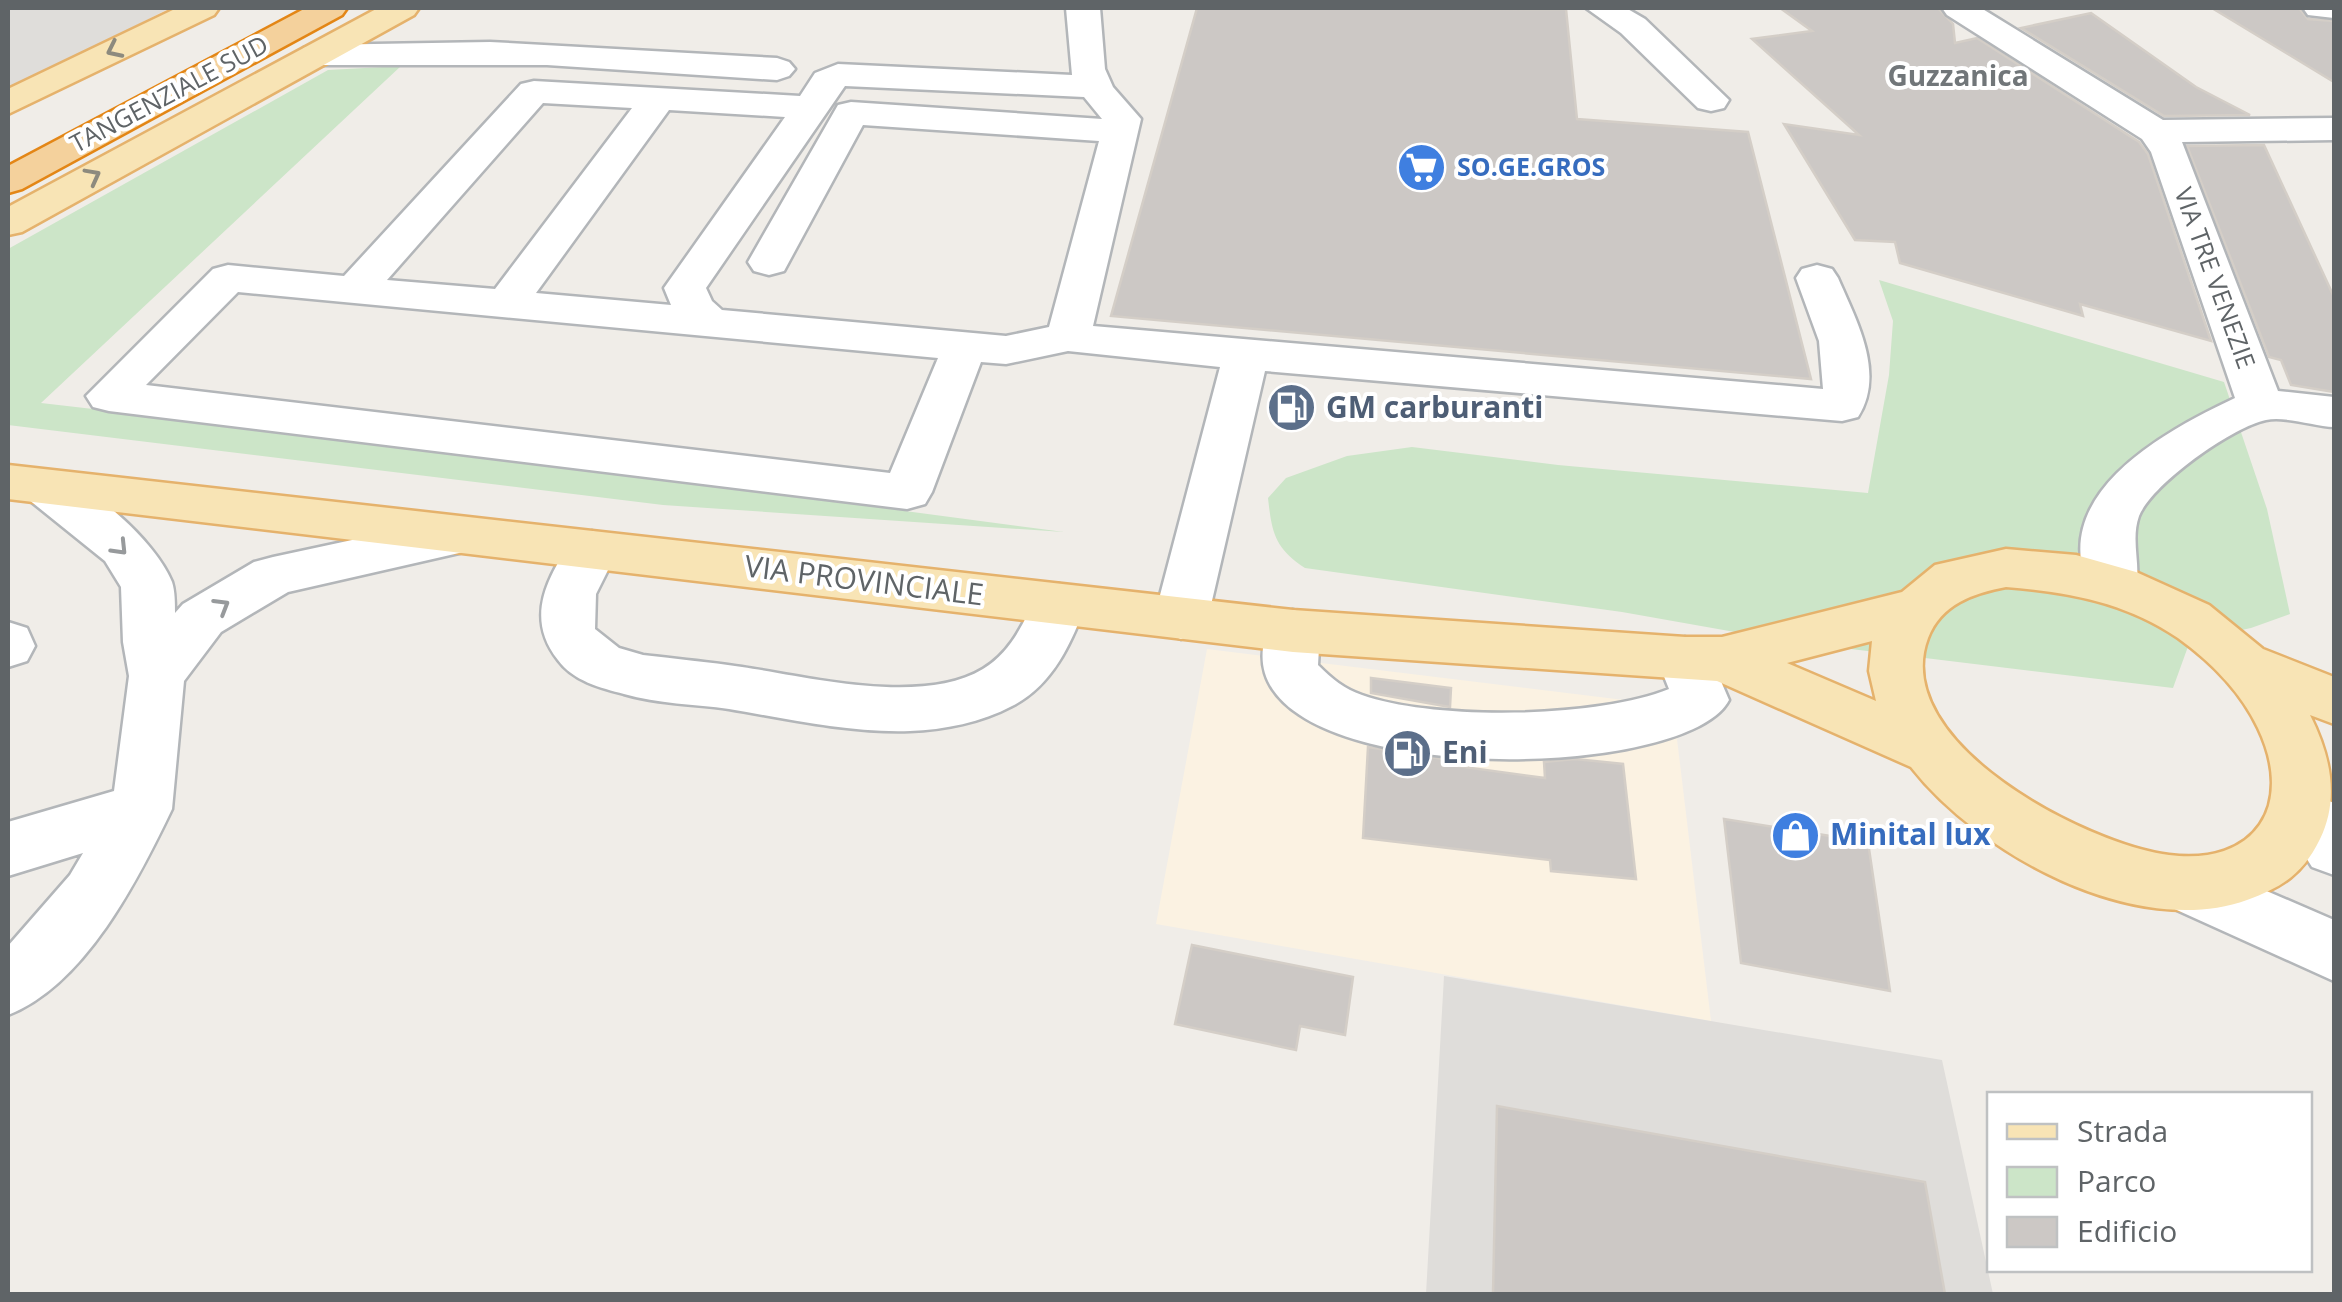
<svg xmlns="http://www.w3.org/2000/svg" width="2342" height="1302" viewBox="0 0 2342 1302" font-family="'Open Sans',sans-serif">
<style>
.commercial{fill:#fbf2e2}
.industrial{fill:#dfddda}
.green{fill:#cce5c8}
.building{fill:#ccc8c5;stroke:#d4cec7;stroke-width:2.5}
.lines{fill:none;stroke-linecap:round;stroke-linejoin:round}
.minor-casing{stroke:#b3b6b9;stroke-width:5}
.major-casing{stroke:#e5b26c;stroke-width:5}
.highway-casing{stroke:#e38616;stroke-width:5}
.minor{fill:#fff;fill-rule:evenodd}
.major{fill:#f8e4b5;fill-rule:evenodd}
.highway{fill:#f4d19c;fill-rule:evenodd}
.oneway{stroke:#8d8a7e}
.oneway2{stroke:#979a9c}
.labels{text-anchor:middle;stroke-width:8;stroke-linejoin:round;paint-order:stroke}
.far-street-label{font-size:25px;fill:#5f6467;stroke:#fff}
.far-shop-label{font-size:25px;font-weight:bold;fill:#366cbe;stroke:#fff;text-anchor:start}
.far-neighbourhood-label{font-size:28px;font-weight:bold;fill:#717679;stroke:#fff}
.service-label{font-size:30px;font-weight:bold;fill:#4e5e75;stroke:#fff;text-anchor:start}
.street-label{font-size:30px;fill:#5f6467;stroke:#fff}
.shop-label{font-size:30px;font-weight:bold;fill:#366cbe;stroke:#fff;text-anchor:start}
</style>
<rect width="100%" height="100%" fill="#f0ede8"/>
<path class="commercial" d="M 1207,649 L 1673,706 L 1711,1021 L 1156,924 Z"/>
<path class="industrial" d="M 8,8 L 170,8 L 8,91 Z
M 1444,976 L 1942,1060 L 1993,1294 L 1426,1294 Z"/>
<path class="green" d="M 401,66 L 41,403 L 860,497 L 905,511 L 1064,532 L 663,505 L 8,425 L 8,249 L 328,70 Z
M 1879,280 L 2224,382 L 2267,509 L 2290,614 L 2251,628 L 2190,641 L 2173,688 L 1785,641 L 1622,612 L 1305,568 C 1275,548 1272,534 1268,498 L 1286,478 L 1347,456 L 1412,447 L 1558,465 L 1868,493 L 1889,375 L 1893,321 Z"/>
<path class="building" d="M 1197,8 L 1566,9 L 1577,119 L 1748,132 L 1811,379 L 1111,316 Z
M 1780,8 L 1938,8 L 1953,24 L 1955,43 L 1977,38 L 2139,142 L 2148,154 L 2211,341 L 2080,304 L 2083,316 L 1900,263 L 1895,242 L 1855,240 L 1784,124 L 1859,135 L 1752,39 L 1812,31 Z
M 2212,8 L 2299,8 L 2308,19 L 2334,21 L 2334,82 Z
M 2091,13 L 2196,87 L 2250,115 L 2164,116 L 2021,28 Z
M 2264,145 L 2334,297 L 2334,392 L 2291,385 L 2281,360 L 2269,357 L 2187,146 Z
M 1371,678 L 1451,688 L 1450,707 L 1371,693 Z
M 1368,747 L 1449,760 L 1449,765 L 1545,778 L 1544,762 L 1575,759 L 1623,764 L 1636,879 L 1551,871 L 1550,860 L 1363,838 Z
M 1724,819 L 1868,842 L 1890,991 L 1741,963 Z
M 1192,945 L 1353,977 L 1345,1035 L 1300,1026 L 1296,1050 L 1175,1024 Z
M 1497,1106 L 1925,1182 L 1945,1294 L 1493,1294 Z"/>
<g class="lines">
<defs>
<path id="minor" d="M 1066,8 L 1100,8 L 1105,69 L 1113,87 L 1141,119 L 1093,326 L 1823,389 L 1819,341 L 1796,278 L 1802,269 L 1817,265 L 1832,269 L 1838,278 C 1856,320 1886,373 1858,417 L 1842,421 L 1265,371 L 1208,618 L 1200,632 L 1181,639 L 1162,632 L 1154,618 L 1220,367 L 1068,351 L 1006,364 L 981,362 L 932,492 L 925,504 L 907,509 L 109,411 L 93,407 L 86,396 L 213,269 L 228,265 L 344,276 L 521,84 L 534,81 L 800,96 L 815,73 L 838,64 L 1072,75 ZM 845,86 L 1084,97 L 1102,119 L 851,102 L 838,105 L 748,262 L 754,271 L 769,275 L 784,271 L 863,125 L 1099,141 L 1049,327 L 1006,336 L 722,310 L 712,301 L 706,288 ZM 543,103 L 632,108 L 495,289 L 387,280 ZM 669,110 L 785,117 L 664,288 L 671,305 L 536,293 ZM 238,292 L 938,358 L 890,473 L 146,385 Z
M 1586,8 L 1626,8 L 1645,19 L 1729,100 L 1724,108 L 1711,111 L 1698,108 L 1621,33 Z
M 1942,8 L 1981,8 L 2163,120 L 2334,118 L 2334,140 L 2182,142 L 2278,391 L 2334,397 L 2334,427 C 2314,426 2285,416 2266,420 C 2232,427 2152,484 2139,516 C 2129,544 2145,573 2132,598 L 2113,604 L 2094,598 C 2039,498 2163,432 2235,398 L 2151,152 L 2142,139 L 1947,15 Z
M 2303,8 L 2334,8 L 2334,18 L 2308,15 Z
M 490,42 L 777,58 L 789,62 L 795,69 L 789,76 L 777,80 L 547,65 L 316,65 L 304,62 L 299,55 L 304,48 L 316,45 Z
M 45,470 C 88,482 155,540 172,582 C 175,591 175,603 175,613 L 183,604 L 254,562 L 273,557 L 459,517 L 477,522 L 485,535 L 477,548 L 459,553 L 288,592 L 221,632 L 184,681 L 172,809 C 138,880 85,985 8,1015 L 8,946 L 70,875 L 83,853 L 8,876 L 8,822 L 114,791 L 129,676 L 123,642 L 121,587 L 105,561 L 28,499 L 20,487 L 28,475 Z
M 592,531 L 610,537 L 618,550 L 596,594 L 595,629 L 619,648 L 643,655 C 676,659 709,662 742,667 C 809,677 922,706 983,669 C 1014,650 1024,620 1040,590 L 1059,584 L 1078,590 L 1086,604 C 1071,644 1052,686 1012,706 C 982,722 944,730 910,731 C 849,733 789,719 729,709 C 695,704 658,704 624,694 C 601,688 573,681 558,660 C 524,617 548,577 574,537 Z
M 1293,610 L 1312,616 L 1320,631 L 1318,665 C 1332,679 1344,689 1362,695 C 1436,721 1597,718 1669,689 L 1657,659 L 1665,644 L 1685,637 L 1705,644 L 1729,700 C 1683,790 1181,789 1274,616 Z
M 8,622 L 27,628 L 35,646 L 27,661 L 8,667 Z
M 2312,794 L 2334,803 L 2334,875 L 2312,867 L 2282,820 L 2291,802 Z
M 2190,858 L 2334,920 L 2334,981 L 2168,906 L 2158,886 L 2168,866 Z"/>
<path id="major" d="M 177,8 L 219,8 L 214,15 L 8,114 L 8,89 Z
M 378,8 L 419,8 L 414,15 L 22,232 L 8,235 L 8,207 Z
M 8,465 L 1293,610 L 1685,637 L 1722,637 L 1902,592 L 1935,565 L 2006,549 L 2076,555 L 2136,572 L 2209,605 L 2263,649 L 2334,677 L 2334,724 L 2310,715 C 2330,755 2340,798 2320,839 C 2303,874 2282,887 2247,900 C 2136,940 1979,854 1911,767 L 1717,681 L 1293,652 L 8,499 ZM 2006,587 C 2068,592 2125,602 2178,638 C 2210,661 2241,692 2258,728 C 2295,805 2256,866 2169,855 C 2088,845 1888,743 1928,638 C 1941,604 1974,593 2006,587 ZM 1872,641 L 1869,671 L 1876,701 L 1787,663 Z"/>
<path id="highway" d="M 306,8 L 347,8 L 342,15 L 22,189 L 8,193 L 8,166 Z"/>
</defs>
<use href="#minor" class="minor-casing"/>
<use href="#major" class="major-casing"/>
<use href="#highway" class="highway-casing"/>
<use href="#minor" class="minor"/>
<use href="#major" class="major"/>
<use href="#highway" class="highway"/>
</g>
<defs><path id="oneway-chevron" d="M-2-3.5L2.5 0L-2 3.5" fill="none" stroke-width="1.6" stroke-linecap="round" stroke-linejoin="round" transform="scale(2.5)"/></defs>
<g class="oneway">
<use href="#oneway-chevron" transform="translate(114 50) rotate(154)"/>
<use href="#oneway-chevron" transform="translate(93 176) rotate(-28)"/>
</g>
<g class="oneway2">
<use href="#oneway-chevron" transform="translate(120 548) rotate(46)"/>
<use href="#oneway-chevron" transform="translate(222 606) rotate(-31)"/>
</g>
<defs>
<symbol id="supermarket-disc" viewBox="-11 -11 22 22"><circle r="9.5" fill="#3f7fe0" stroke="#fff"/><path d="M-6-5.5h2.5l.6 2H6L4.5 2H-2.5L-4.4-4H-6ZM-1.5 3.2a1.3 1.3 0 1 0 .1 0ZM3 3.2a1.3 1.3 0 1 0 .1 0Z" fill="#fff"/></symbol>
<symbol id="fuel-disc" viewBox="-11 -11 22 22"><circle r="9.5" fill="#5c6f8a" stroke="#fff"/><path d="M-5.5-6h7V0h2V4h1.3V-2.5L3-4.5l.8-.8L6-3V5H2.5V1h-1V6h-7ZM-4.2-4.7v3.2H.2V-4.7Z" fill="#fff"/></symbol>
<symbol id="shop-disc" viewBox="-11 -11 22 22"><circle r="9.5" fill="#3f7fe0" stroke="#fff"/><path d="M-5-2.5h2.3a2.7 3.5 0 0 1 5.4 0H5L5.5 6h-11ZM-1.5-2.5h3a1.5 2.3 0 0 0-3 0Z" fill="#fff"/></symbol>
</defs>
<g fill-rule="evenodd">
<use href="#supermarket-disc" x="1394" y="140" width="55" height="55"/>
<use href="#fuel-disc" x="1264" y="380" width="55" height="55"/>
<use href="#fuel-disc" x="1380" y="726" width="55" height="55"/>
<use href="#shop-disc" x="1768" y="808" width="55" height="55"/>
</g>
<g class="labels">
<g class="far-street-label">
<text transform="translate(169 94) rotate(-28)" y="9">TANGENZIALE SUD</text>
<text transform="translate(2215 278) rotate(70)" y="9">VIA TRE VENEZIE</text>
</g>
<g class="far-shop-label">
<text x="1457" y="176">SO.GE.GROS</text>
</g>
<g class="far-neighbourhood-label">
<text x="1958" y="86">Guzzanica</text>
</g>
<g class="service-label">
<text x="1326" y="418">GM carburanti</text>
<text x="1442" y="763">Eni</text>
</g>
<g class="street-label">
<text transform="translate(864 581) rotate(7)" y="10">VIA PROVINCIALE</text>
</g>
<g class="shop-label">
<text x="1830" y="845">Minital lux</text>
</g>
</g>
<rect width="2342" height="1302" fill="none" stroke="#5f6467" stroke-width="20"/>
<rect x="1987" y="1092" width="325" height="180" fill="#ffffff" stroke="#bfc1c2" stroke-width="2.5"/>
<rect x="2007" y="1124" width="50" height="15" fill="#f8e4b5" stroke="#bfc1c2" stroke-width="2.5"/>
<text x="2077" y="1142" font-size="30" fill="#5f6467">Strada</text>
<rect x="2007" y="1167" width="50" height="30" fill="#cce5c8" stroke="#bfc1c2" stroke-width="2.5"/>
<text x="2077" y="1192" font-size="30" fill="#5f6467">Parco</text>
<rect x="2007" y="1217" width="50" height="30" fill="#ccc8c5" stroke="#bfc1c2" stroke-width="2.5"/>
<text x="2077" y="1242" font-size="30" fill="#5f6467">Edificio</text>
</svg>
